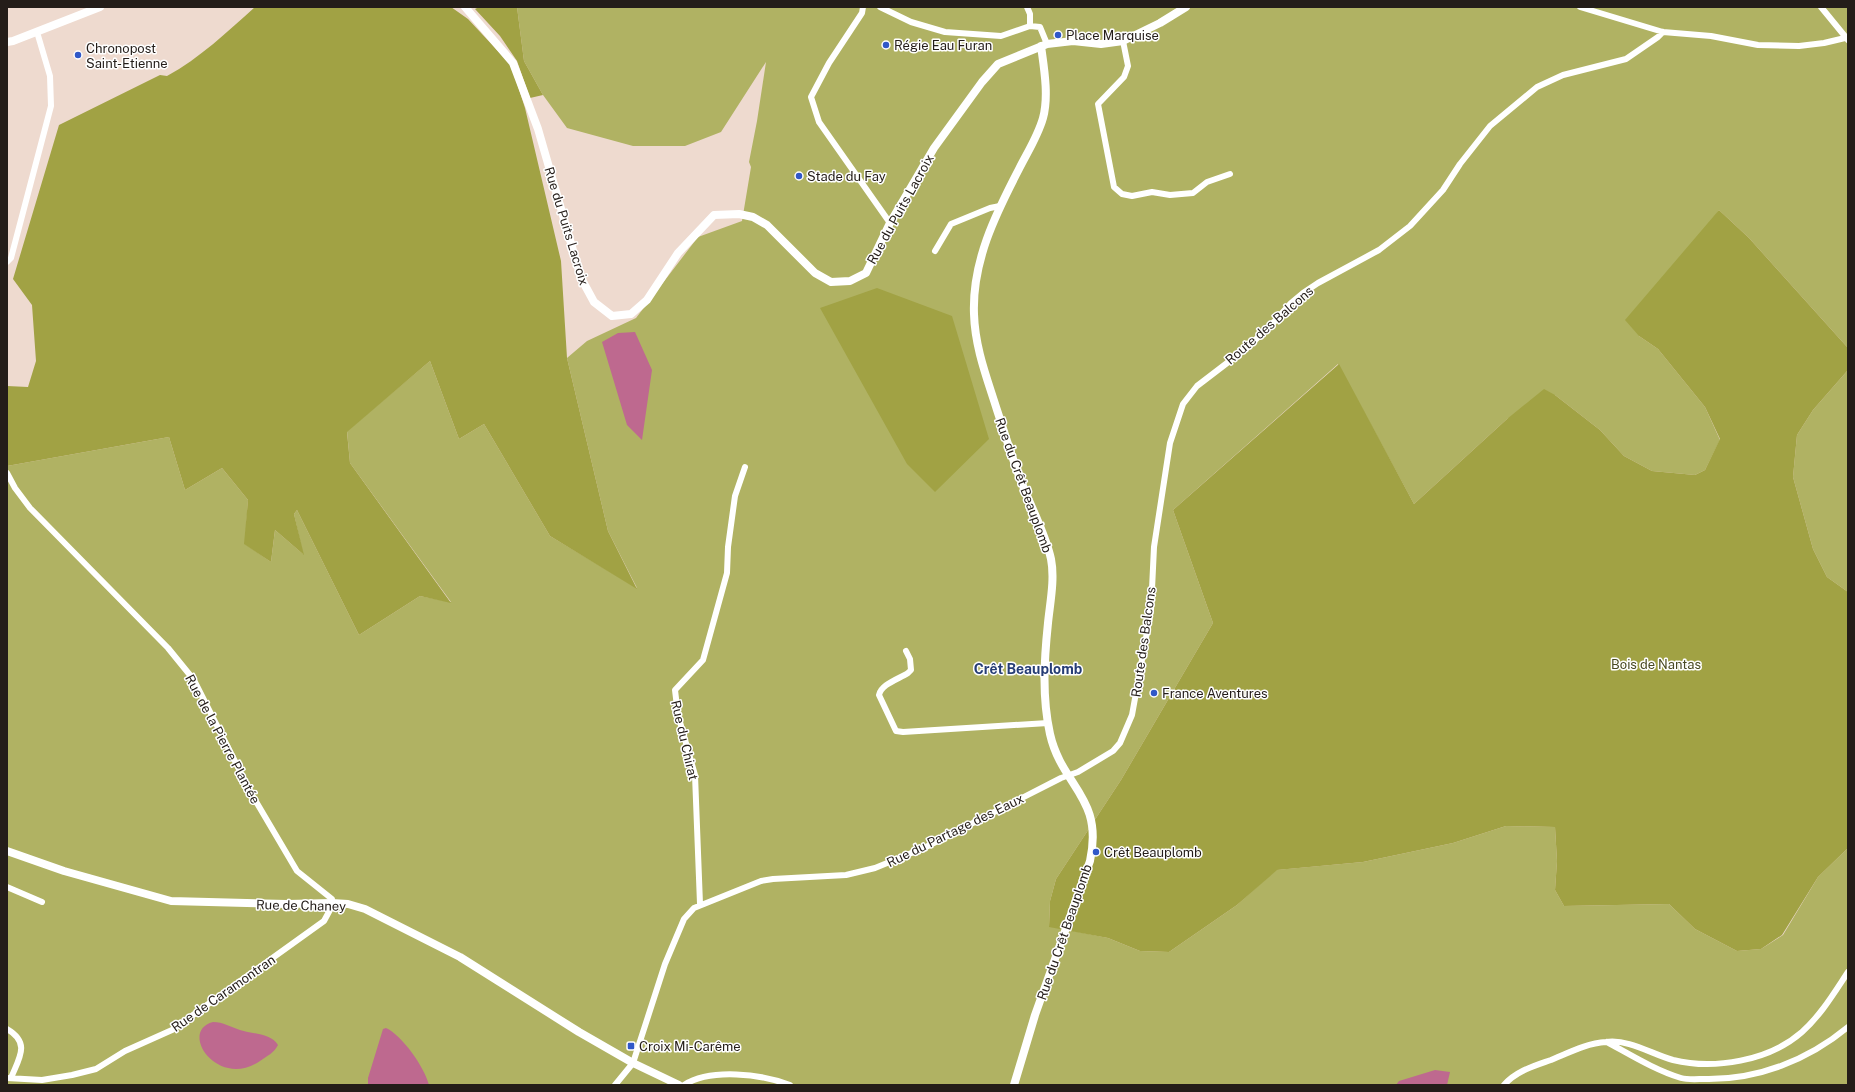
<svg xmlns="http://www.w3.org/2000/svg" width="1855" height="1092" viewBox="0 0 1855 1092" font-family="'Public Sans',sans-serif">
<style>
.green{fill:#b0b263}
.forest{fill:#a1a244}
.water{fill:#be698f}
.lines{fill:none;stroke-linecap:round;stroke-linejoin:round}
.street{stroke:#fff;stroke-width:6}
.secondary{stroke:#fff;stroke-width:8}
.poi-dot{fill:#3058c8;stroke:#fff;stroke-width:1.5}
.labels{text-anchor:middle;stroke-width:3;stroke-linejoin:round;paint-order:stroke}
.poi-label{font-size:13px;fill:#241d19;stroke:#fff;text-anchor:start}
.street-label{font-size:13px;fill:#241d19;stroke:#fff}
.park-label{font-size:13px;fill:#484921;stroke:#fff}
.neighbourhood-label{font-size:14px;font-weight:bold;fill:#263d75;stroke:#fff}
</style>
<rect width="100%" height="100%" fill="#eedacf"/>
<path class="green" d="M 517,7 L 1848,7 L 1848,348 L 1749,238 L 1719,210 L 1639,336 L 1658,349 L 1705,407 L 1720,440 L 1705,470 L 1695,475 L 1652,471 L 1624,456 L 1600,430 L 1555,395 L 1507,419 L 1414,504 L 1338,364 L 1173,510 L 1213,623 L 1121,780 L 1056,879 L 1050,901 L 1049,926 L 1108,938 L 1140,951 L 1169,952 L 1237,905 L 1276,870 L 1363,862 L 1453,843 L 1506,826 L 1555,827 L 1557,861 L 1555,890 L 1564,906 L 1669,904 L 1695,929 L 1737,951 L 1761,949 L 1783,935 L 1818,877 L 1848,848 L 1848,1085 L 7,1085 L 7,466 L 169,437 L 185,490 L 222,468 L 248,500 L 245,544 L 271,562 L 275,530 L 303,554 L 294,514 L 297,510 L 359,635 L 420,596 L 451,602 L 350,463 L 347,431 L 430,361 L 459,439 L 484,424 L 550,536 L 637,588 L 608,531 L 567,358 L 587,341 L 636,318 L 698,237 L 742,221 L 751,167 L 749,162 L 757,121 L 766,62 L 721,132 L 685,146 L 633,146 L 567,128 L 543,95 L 524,61 Z
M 1848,370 L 1848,592 L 1827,577 L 1813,549 L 1793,477 L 1797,435 L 1813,410 Z"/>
<path class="forest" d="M 255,7 L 451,7 L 468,19 L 511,65 L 525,108 L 561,261 L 567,358 L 608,531 L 637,589 L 550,536 L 484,424 L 459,439 L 430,361 L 347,432 L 350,463 L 451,603 L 420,596 L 359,635 L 297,510 L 294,514 L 304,555 L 275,530 L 271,562 L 244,544 L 248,500 L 222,468 L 185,490 L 169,437 L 7,466 L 7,386 L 28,387 L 36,361 L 32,305 L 13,279 L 59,125 L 160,75 L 167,76 C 200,58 227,32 255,7 Z
M 479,7 L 517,7 L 524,61 L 543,95 L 530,98 L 517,61 L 500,36 L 475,9 Z
M 1719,210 L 1749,238 L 1848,348 L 1848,370 L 1813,410 L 1797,435 L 1793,477 L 1813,549 L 1827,577 L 1848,592 L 1848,848 L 1818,877 L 1782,935 L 1761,949 L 1737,951 L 1695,929 L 1669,904 L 1564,906 L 1555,890 L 1557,861 L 1555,827 L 1506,826 L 1453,843 L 1363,862 L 1277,870 L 1237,905 L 1169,952 L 1140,951 L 1108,938 L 1049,927 L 1050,901 L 1056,879 L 1121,780 L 1213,623 L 1173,510 L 1339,364 L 1414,504 L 1507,419 L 1544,389 L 1555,395 L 1600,430 L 1624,456 L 1652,471 L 1695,475 L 1705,470 L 1720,439 L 1705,407 L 1658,349 L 1639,336 L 1625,320 Z
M 877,288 L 952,316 L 989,439 L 935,492 L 907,464 L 820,308 Z"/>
<path class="water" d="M 635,332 L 652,370 L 642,440 L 627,425 L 602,342 L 618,333 Z
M 213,1022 C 223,1022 231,1027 240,1030 C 252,1034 271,1033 278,1045 C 274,1053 267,1056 260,1061 C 217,1090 178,1031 213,1022 Z
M 386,1028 C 402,1035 425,1068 429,1085 L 368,1085 L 368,1078 L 383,1029 Z
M 1435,1070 L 1450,1072 L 1447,1085 L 1396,1085 L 1399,1081 Z"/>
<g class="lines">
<path class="street" d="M 863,7 L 862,13 L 829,63 L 811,97 L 819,122 L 890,223
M 880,7 L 911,22 L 945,32 L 1001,36 L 1030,26 L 1040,27 L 1047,44
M 1027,7 L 1030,14 L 1030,26
M 1580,7 L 1663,32 L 1711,36 L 1758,45 L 1799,46 L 1824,43 L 1845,38
M 1821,7 L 1848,40
M 1123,41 L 1128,66 L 1124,77 L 1098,104 L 1114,187 L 1122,194 L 1132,196 L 1152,192 L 1170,195 L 1193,193 L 1207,182 L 1230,174
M 935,251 L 951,224 L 990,208 L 1000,206
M 7,262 L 11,258 L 51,106 L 50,76 L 37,32
M 7,473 L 15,488 L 30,508 L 168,648 L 194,680 L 251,793 L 297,871 L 332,899 L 331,908 L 324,921 L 172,1030 L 125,1051 L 96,1069 L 72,1075 L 42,1080 L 7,1078
M 906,651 L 910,659 L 911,670 L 908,673 C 899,679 881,684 879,695 L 896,731 L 903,732 L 1048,723
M 7,887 L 42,902
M 700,904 L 695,775 L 678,715 L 675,690 L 703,660 L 727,573 L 728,547 L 735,496 L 745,467
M 7,1029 C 31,1043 19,1058 11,1078
M 1607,1042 C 1631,1055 1655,1070 1681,1078 C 1688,1080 1698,1079 1705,1079 C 1758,1080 1808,1060 1848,1027
M 615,1085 L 633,1063 L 665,964 L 684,919 L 694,908 L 761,881 L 773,879 L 846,875 L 875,868 L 926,847 L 1061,778 L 1078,772 L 1113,751 L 1120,743 L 1132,715 L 1151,610 L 1154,547 L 1170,443 L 1183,404 L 1197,386 L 1248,347 L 1274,322 L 1291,303 L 1303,293 L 1318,283 L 1379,250 L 1410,226 L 1443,190 L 1460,164 L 1490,126 L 1537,87 L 1563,75 L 1626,59 L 1658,37 L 1663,32
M 684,1085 C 711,1068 761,1074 790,1085
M 1504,1085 C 1516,1071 1534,1066 1551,1060 C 1568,1053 1587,1043 1606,1042 C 1630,1039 1651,1054 1673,1060 C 1714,1070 1769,1061 1802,1032 C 1821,1015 1834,993 1848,972"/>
<path class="secondary" d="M 465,7 L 513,63 L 538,129 L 581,278 L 594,302 L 612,316 L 631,314 L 647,300 L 678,253 L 714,215 L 739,214 L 753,217 L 767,225 L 815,273 L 831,282 L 850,281 L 866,273 L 890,223 L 934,148 L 982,82 L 998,64 L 1047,44 L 1073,41 L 1101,44 L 1123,41 L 1160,23 L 1186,7
M 7,42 L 13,41 L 100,7
M 7,851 L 64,871 L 171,901 L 287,904 L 332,903 L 348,904 L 365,909 L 460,957 L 579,1032 L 633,1063 L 679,1085
M 1014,1085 L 1035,1015 L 1090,861 C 1104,797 1062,787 1050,734 C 1042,697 1044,661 1048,623 C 1050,603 1055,579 1051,559 C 1046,536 1034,513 1025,491 C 1014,465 1006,437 997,410 C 987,378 975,348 974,314 C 972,262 995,215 1019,169 C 1027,153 1038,136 1043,118 C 1049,96 1044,68 1041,46"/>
</g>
<g class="poi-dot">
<circle cx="1058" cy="35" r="4"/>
<circle cx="886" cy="45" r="4"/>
<circle cx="78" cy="55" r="4"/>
<circle cx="799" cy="176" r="4"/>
<circle cx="1154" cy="693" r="4"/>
<circle cx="1096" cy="852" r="4"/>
<rect x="627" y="1042" width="8" height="8" rx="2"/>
</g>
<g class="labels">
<g class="poi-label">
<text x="1066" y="40">Place Marquise</text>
<text x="894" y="50">Régie Eau Furan</text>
<text x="86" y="53">Chronopost<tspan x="86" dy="15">Saint-Etienne</tspan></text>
<text x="807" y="181">Stade du Fay</text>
<text x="1162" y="698">France Aventures</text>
<text x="1104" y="857">Crêt Beauplomb</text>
<text x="639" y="1051">Croix Mi-Carême</text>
</g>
<g class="street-label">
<text transform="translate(900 209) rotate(-61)" y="5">Rue du Puits Lacroix</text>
<text transform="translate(567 226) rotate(73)" y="5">Rue du Puits Lacroix</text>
<text transform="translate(1269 325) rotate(-41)" y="5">Route des Balcons</text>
<text transform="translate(1024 485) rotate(70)" y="5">Rue du Crêt Beauplomb</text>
<text transform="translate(1143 642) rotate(-82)" y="5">Route des Balcons</text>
<text transform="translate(223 739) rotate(62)" y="5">Rue de la Pierre Plantée</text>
<text transform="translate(685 740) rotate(77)" y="5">Rue du Chirat</text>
<text transform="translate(955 830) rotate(-26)" y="5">Rue du Partage des Eaux</text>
<text transform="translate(301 905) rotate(1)" y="5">Rue de Chaney</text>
<text transform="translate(1064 932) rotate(-71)" y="5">Rue du Crêt Beauplomb</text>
<text transform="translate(223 993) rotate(-35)" y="5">Rue de Caramontran</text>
</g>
<g class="park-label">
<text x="1656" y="669">Bois de Nantas</text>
</g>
<g class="neighbourhood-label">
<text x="1028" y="674">Crêt Beauplomb</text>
</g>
</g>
<rect width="1855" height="1092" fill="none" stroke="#241d19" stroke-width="16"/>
</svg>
